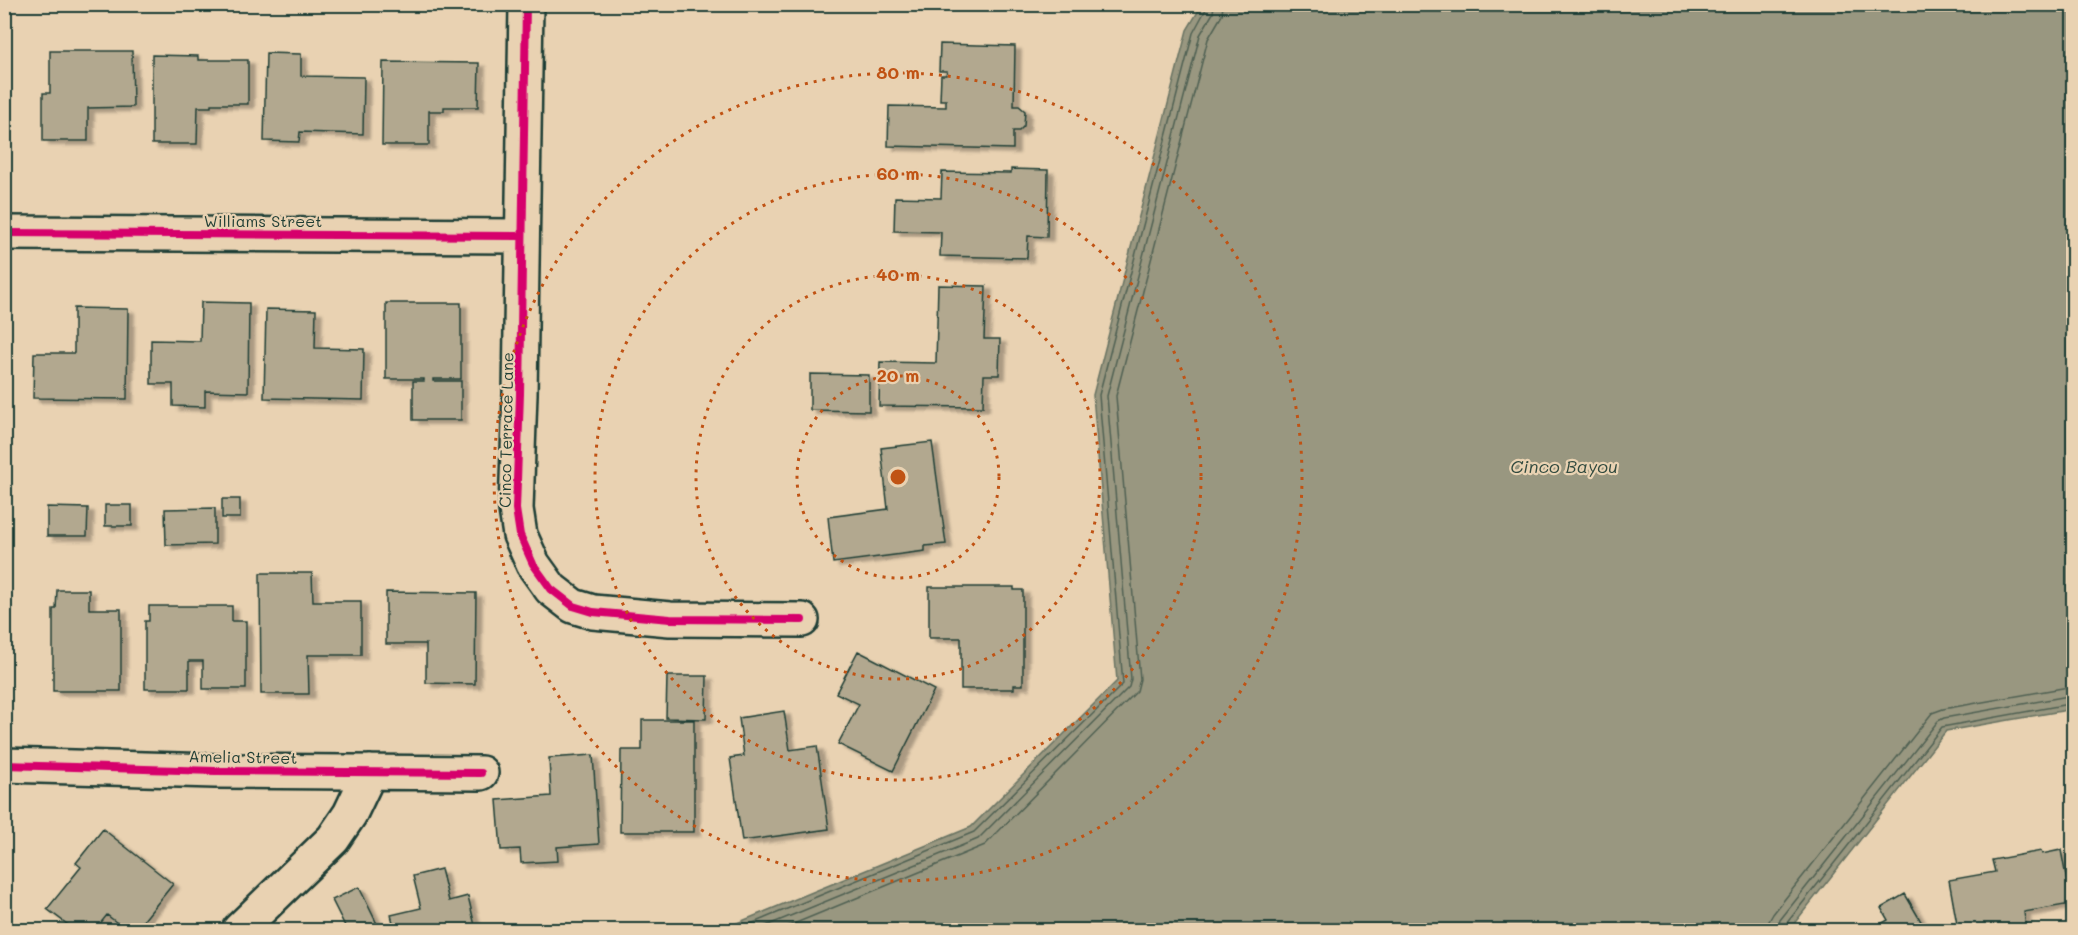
<svg xmlns="http://www.w3.org/2000/svg" width="2078" height="935" viewBox="0 0 2078 935" font-family="Mali,sans-serif">
<style>
.water{fill:#999780;stroke:#687362;stroke-width:1.5}
.lines{fill:none;stroke-linecap:round;stroke-linejoin:round}
.shore{stroke:#506152;stroke-width:1.5}
.building{fill:#b2a88f;stroke:#1f3d34;stroke-width:1.5;filter:url(#shadow)}
.minor-casing{stroke:#1f3d34;stroke-width:38}
.minor{stroke:#e9d2b2;stroke-width:33}
.cycleway-casing{stroke:#e9d2b2;stroke-width:11}
.cycleway{stroke:#d6006c;stroke-width:8}
.ring{fill:none;stroke:#c05314;stroke-width:3;stroke-dasharray:3 6}
.labels{text-anchor:middle;stroke-width:4.5;stroke-linejoin:round;paint-order:stroke}
.street-label{font-size:16px;fill:#1f3d34;stroke:#e9d2b2}
.water-label{font-size:18px;font-style:italic;fill:#314a3f;stroke:#e9d2b2}
.centre{fill:#c05314;stroke:#e9d2b2;stroke-width:3}
.ring-label{font-size:18px;text-anchor:middle;font-weight:bold;fill:#c05314;stroke:#e9d2b2;stroke-width:4.5;stroke-linejoin:round;paint-order:stroke}
</style>
<defs>
<filter id="shadow"><feDropShadow dx="6" dy="4" stdDeviation="1.5" flood-color="#0004"/></filter>
</defs>
<rect width="100%" height="100%" fill="#e9d2b2"/>
<filter id="ink" filterUnits="userSpaceOnUse"><feTurbulence type="fractalNoise" baseFrequency=".0167" numOctaves="2"/><feDisplacementMap in="SourceGraphic" scale="12" xChannelSelector="R" yChannelSelector="G"/><feConvolveMatrix kernelMatrix="1 2 1 2 8 2 1 2 1" color-interpolation-filters="sRGB"/></filter>
<g filter="url(#ink)">
<path class="water" d="M 1202,5 L 2073,5 L 2073,709 L 1946,731 L 1789,930 L 720,930 L 971,827 L 1117,681 L 1093,395 L 1187,30 Z"/>
<g class="lines">
<path class="shore" d="M 736,930 L 974,832 L 1123,684 L 1099,395 L 1193,33 L 1206,9 L 1207,4
M 756,930 L 978,839 L 1129,687 L 1131,679 L 1107,396 L 1200,35 L 1213,13 L 1214,4
M 779,930 L 985,845 L 1137,691 L 1140,679 L 1116,396 L 1208,39 L 1222,15 L 1223,4
M 1768,930 L 1769,921 L 1773,914 L 1932,713 L 1943,709 L 2074,686
M 1777,930 L 1780,920 L 1938,721 L 1944,718 L 2074,695
M 1785,930 L 1786,924 L 1942,727 L 2074,703"/>
</g>
<path class="building" d="M 940,44 L 1015,46 L 1014,106 L 1019,106 L 1025,111 L 1024,126 L 1019,131 L 1013,131 L 1013,149 L 888,146 L 889,106 L 946,107 L 946,100 L 940,100 L 941,75 L 946,75 L 947,71 L 939,71 Z
M 50,51 L 132,51 L 133,107 L 88,108 L 88,141 L 43,141 L 43,93 L 50,93 Z
M 266,53 L 301,54 L 301,76 L 364,77 L 363,134 L 300,132 L 299,142 L 264,141 Z
M 152,55 L 198,56 L 198,60 L 248,60 L 248,104 L 211,104 L 211,107 L 198,107 L 197,144 L 152,144 Z
M 383,62 L 479,63 L 478,107 L 444,107 L 444,111 L 429,111 L 429,145 L 382,145 Z
M 1011,169 L 1048,170 L 1047,237 L 1028,236 L 1027,258 L 940,256 L 941,232 L 894,231 L 895,197 L 941,198 L 942,172 L 1011,173 Z
M 938,285 L 986,286 L 984,339 L 1000,339 L 999,375 L 984,375 L 983,407 L 879,406 L 880,362 L 936,363 Z
M 201,302 L 249,303 L 248,392 L 205,391 L 205,407 L 173,406 L 173,384 L 151,384 L 151,340 L 200,341 Z
M 386,303 L 461,303 L 461,379 L 433,379 L 433,381 L 461,381 L 461,420 L 413,420 L 413,381 L 424,381 L 424,379 L 386,379 Z
M 74,308 L 128,309 L 127,399 L 33,398 L 34,353 L 74,353 Z
M 266,309 L 316,310 L 315,348 L 364,349 L 363,400 L 264,398 Z
M 810,374 L 869,375 L 869,411 L 810,410 Z
M 932,442 L 946,544 L 925,546 L 925,551 L 833,563 L 828,517 L 888,509 L 881,448 Z
M 222,499 L 240,499 L 240,518 L 222,518 Z
M 105,505 L 132,505 L 132,526 L 105,526 Z
M 47,507 L 88,508 L 87,536 L 47,536 Z
M 215,508 L 215,544 L 166,545 L 165,509 Z
M 260,573 L 312,573 L 313,601 L 361,601 L 361,655 L 308,655 L 309,694 L 261,694 Z
M 929,587 L 1014,587 L 1014,590 L 1023,590 L 1023,685 L 1014,685 L 1014,689 L 961,689 L 961,638 L 929,638 Z
M 57,590 L 89,590 L 89,609 L 121,609 L 121,691 L 53,691 L 53,609 L 56,609 Z
M 386,592 L 476,593 L 475,684 L 426,683 L 426,644 L 386,644 Z
M 149,606 L 232,606 L 232,621 L 246,621 L 246,689 L 203,689 L 203,661 L 189,661 L 189,689 L 145,689 L 145,621 L 149,621 Z
M 858,651 L 934,690 L 893,771 L 838,744 L 859,704 L 836,693 Z
M 667,676 L 707,676 L 706,719 L 666,718 Z
M 784,711 L 790,750 L 817,746 L 829,829 L 742,841 L 730,758 L 744,756 L 739,718 Z
M 642,720 L 694,720 L 694,832 L 620,832 L 621,750 L 642,750 Z
M 593,755 L 599,844 L 557,847 L 558,861 L 521,863 L 520,849 L 501,850 L 497,800 L 551,796 L 549,758 Z
M 103,829 L 173,884 L 136,930 L 126,930 L 107,915 L 95,930 L 75,930 L 47,909 L 81,867 L 76,863 Z
M 2061,850 L 2071,904 L 2024,912 L 2026,927 L 2006,930 L 1958,930 L 1949,880 L 1995,872 L 1992,860 L 2041,851 L 2042,854 Z
M 441,869 L 449,901 L 468,896 L 476,930 L 395,930 L 391,915 L 421,908 L 413,876 Z
M 359,887 L 378,926 L 369,930 L 347,930 L 332,900 Z
M 1905,894 L 1926,930 L 1870,930 L 1888,920 L 1881,908 Z"/>
<g class="lines">
<defs>
<path id="minor" d="M 526,4 L 520,394 L 516,509 L 520,535 L 533,564 L 551,589 L 573,606 L 593,612 L 670,619 L 802,620
M 4,233 L 522,236
M 4,765 L 215,771 L 481,773
M 239,930 L 333,839 L 350,814 L 370,772"/>
</defs>
<use href="#minor" class="minor-casing"/>
<use href="#minor" class="minor"/>
<defs>
<path id="cycleway" d="M 526,4 L 520,394 L 516,509 L 520,535 L 533,564 L 551,589 L 573,606 L 593,612 L 670,619 L 802,620
M 4,233 L 522,236
M 4,765 L 215,771 L 481,773"/>
</defs>
<use href="#cycleway" class="cycleway-casing"/>
<use href="#cycleway" class="cycleway"/>
</g>
</g>
<g class="ring">
<circle cx="898" cy="477" r="101"/>
<circle cx="898" cy="477" r="202"/>
<circle cx="898" cy="477" r="303"/>
<circle cx="898" cy="477" r="404"/>
</g>
<g class="labels">
<g class="street-label">
<text x="263" y="227">Williams Street</text>
<text transform="translate(506 430) rotate(-89)" y="6">Cinco Terrace Lane</text>
<text transform="translate(243 757) rotate(1)" y="6">Amelia Street</text>
</g>
<g class="water-label">
<text x="1564" y="473">Cinco Bayou</text>
</g>
</g>
<circle cx="898" cy="477" r="9" class="centre"/>
<g class="ring-label">
<text x="898" y="79">80 m</text>
<text x="898" y="180">60 m</text>
<text x="898" y="281">40 m</text>
<text x="898" y="382">20 m</text>
</g>
<rect width="2078" height="935" fill="none" stroke="#e9d2b2" stroke-width="24"/>
<rect x="12" y="12" width="2054" height="911" fill="none" stroke="#1f3d34" stroke-width="2" filter="url(#ink)"/>
</svg>
